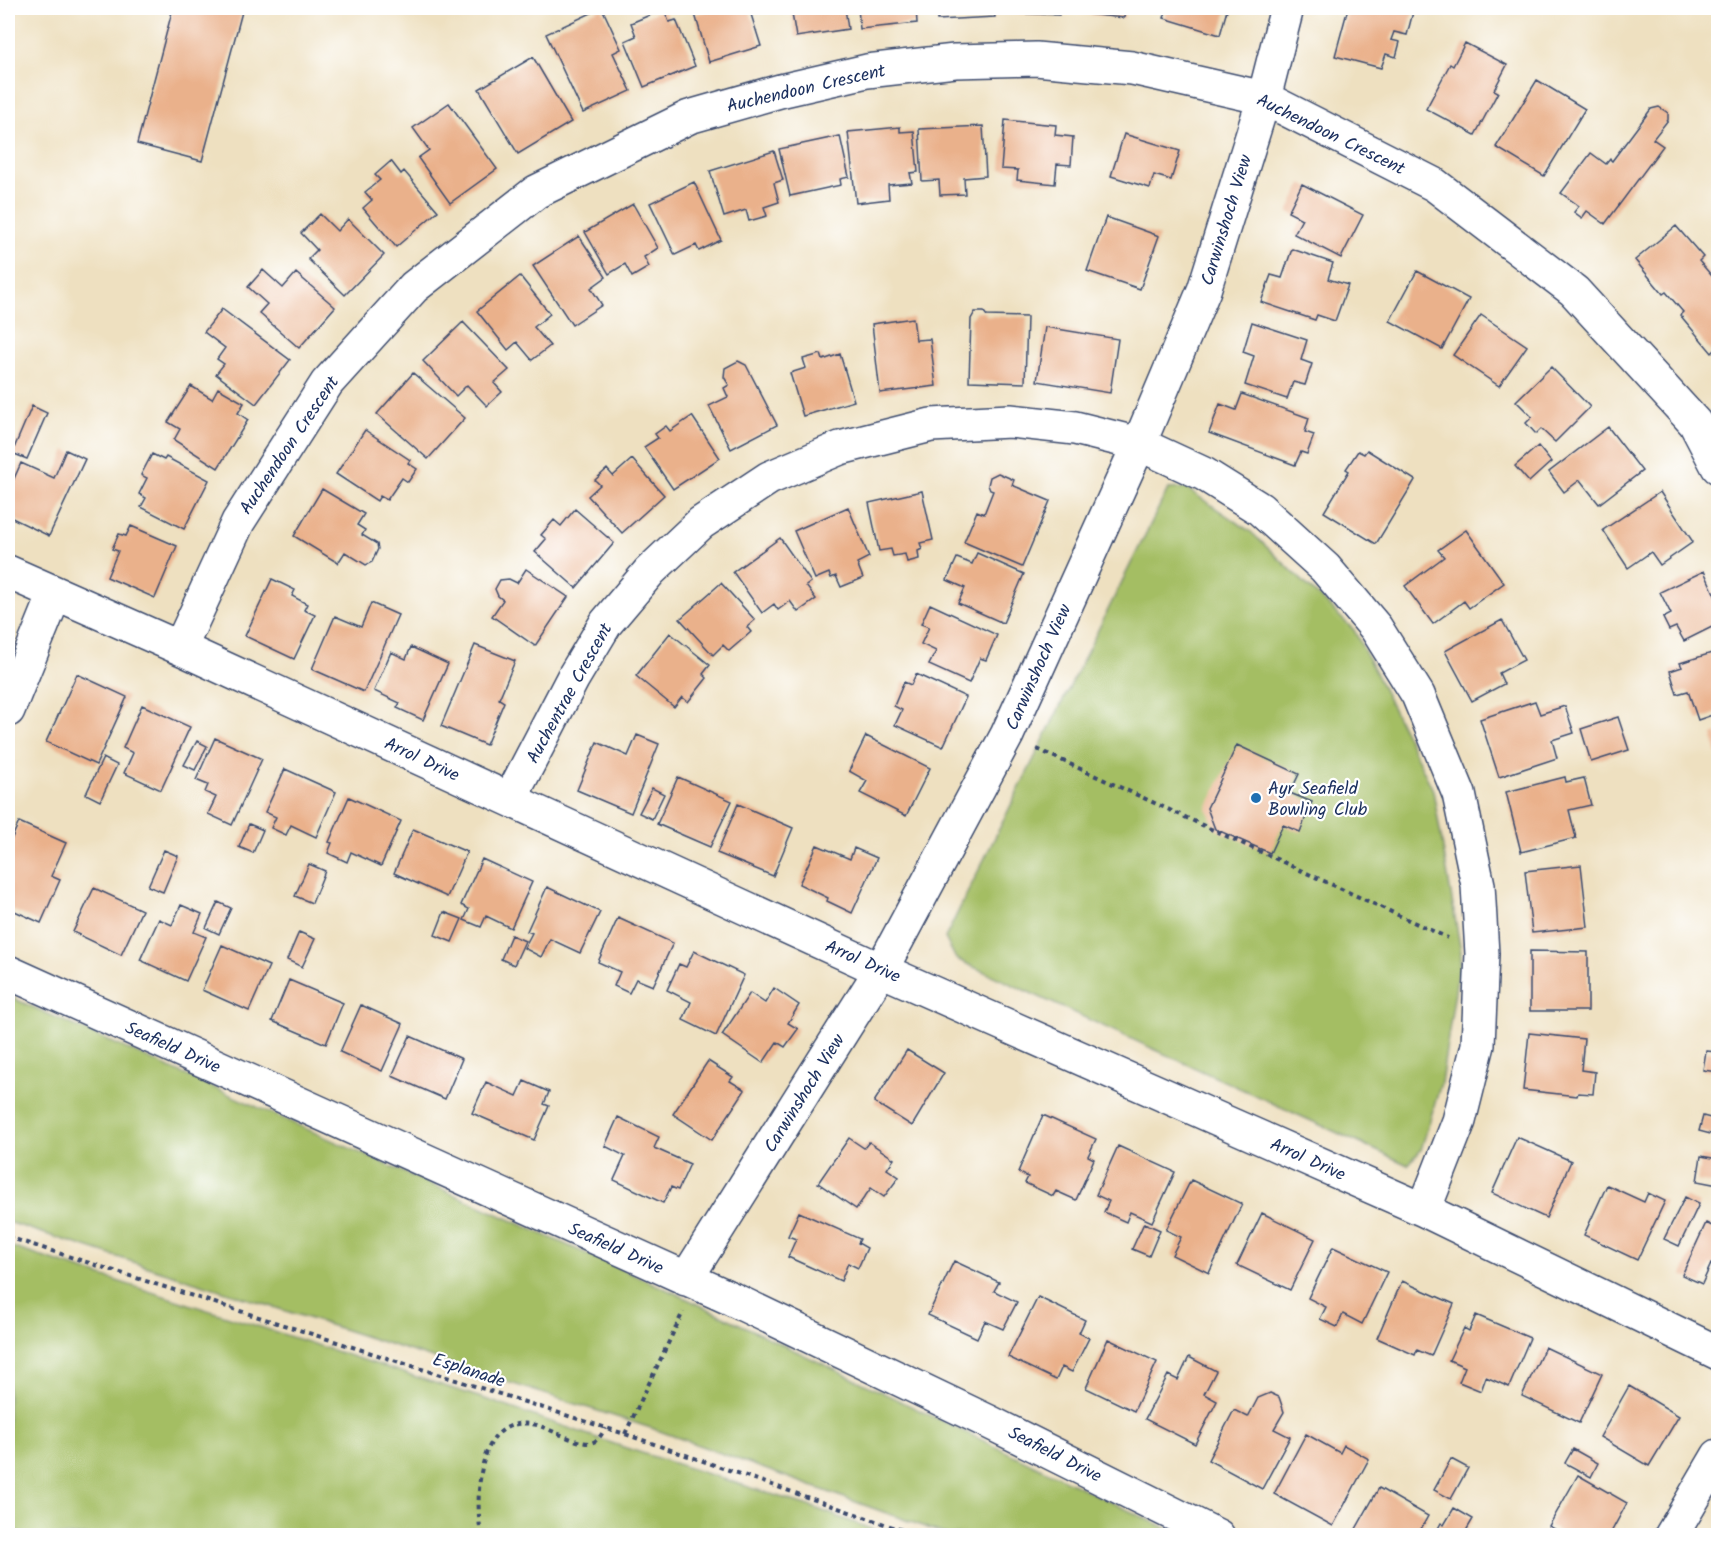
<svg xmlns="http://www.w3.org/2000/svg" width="1726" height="1543" viewBox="0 0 1726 1543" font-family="Kalam,sans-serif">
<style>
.green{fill:#a4be64;stroke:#607661;stroke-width:1.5}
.building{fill:#eab18b}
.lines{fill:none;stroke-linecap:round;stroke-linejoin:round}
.street-casing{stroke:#3b4a6d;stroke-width:36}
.path{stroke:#3b4a6d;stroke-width:4;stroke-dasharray:4.5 4.5;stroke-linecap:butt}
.street{stroke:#fff;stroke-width:33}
.poi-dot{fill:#1f6fb2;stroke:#fff;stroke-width:2}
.labels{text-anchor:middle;stroke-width:4.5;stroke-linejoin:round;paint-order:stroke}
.street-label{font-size:18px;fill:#1b2f5e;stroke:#fff}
.poi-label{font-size:18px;fill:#1b2f5e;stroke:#fff;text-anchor:start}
</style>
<rect width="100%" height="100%" fill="#fff"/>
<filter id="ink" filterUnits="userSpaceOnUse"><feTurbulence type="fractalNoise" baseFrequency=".0167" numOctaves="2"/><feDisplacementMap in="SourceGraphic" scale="12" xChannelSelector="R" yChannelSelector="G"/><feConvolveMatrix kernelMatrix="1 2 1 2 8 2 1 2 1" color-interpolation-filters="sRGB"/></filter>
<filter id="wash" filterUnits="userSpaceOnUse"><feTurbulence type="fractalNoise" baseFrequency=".008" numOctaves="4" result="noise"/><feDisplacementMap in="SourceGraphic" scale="24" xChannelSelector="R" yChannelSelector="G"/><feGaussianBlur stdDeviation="1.35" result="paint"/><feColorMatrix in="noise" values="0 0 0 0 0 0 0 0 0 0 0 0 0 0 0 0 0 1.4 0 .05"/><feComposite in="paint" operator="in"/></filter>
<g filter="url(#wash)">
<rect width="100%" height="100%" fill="#eee0c0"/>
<path class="green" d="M 1186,488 L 1251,532 L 1354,630 L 1433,790 L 1461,952 L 1441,1083 L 1421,1150 L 1408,1165 L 956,959 L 945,938 L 1168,489 Z
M 8,996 L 677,1294 L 1180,1535 L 947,1535 L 654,1429 L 8,1222 Z
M 8,1246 L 488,1400 L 626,1448 L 815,1508 L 887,1535 L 31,1536 L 8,1528 Z"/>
<g id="blocks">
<path class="building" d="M 173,8 L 243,8 L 202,161 L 137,144 Z
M 602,8 L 621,49 L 613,53 L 631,91 L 583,113 L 546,34 Z
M 706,8 L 749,8 L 761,46 L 709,62 L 695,14 L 707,11 Z
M 791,8 L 845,8 L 848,29 L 796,37 Z
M 858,8 L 916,8 L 917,23 L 860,29 Z
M 936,8 L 994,8 L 995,17 L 937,20 Z
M 1007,8 L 1060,8 L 1059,15 L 1007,13 Z
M 1067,8 L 1125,8 L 1124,18 L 1067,12 Z
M 1167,8 L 1221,8 L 1227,10 L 1220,35 L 1164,18 Z
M 1348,8 L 1398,8 L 1413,12 L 1407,35 L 1394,32 L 1391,40 L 1400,42 L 1396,57 L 1386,54 L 1381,68 L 1335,56 Z
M 664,9 L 669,22 L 676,20 L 695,66 L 644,87 L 625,41 L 636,36 L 631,23 Z
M 1465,43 L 1507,65 L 1494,90 L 1498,92 L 1475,135 L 1426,109 L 1450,64 L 1453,66 Z
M 533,57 L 571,122 L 518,154 L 479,89 Z
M 1537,80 L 1585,109 L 1544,176 L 1496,147 Z
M 449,103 L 497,169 L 450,203 L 418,158 L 429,150 L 413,128 Z
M 1659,107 L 1668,113 L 1668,120 L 1653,139 L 1663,146 L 1605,224 L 1587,211 L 1582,218 L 1574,212 L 1579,206 L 1561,193 L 1591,153 L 1606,164 L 1610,159 L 1612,161 L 1651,109 Z
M 1005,120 L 1056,125 L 1055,135 L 1073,137 L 1071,165 L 1057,164 L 1055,184 L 1017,180 L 1018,170 L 1001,169 Z
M 983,126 L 986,176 L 964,178 L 965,194 L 940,195 L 939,180 L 922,181 L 919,129 Z
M 900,127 L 900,132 L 914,131 L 918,172 L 910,173 L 912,183 L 888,185 L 889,199 L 856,203 L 848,132 Z
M 1124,134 L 1180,151 L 1171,180 L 1154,175 L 1150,188 L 1111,176 Z
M 840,136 L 849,177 L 840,179 L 841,185 L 790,196 L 779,149 Z
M 774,151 L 783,180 L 774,183 L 779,202 L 764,207 L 767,216 L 749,221 L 746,210 L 724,217 L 710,171 Z
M 391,161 L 401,174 L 404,171 L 438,211 L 396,247 L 363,208 L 372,200 L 365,192 L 380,180 L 375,175 Z
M 694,182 L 721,240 L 699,251 L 696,245 L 675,255 L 650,203 Z
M 1302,184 L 1363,215 L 1341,258 L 1294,234 L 1302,219 L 1288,212 Z
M 633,204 L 658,248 L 644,257 L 649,267 L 632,277 L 625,264 L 609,274 L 585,232 Z
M 320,214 L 337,231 L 348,219 L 384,255 L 345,295 L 308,259 L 317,250 L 301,233 Z
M 1106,217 L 1159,236 L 1140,289 L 1087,271 Z
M 1676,226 L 1703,257 L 1699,261 L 1718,283 L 1718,352 L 1716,349 L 1712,353 L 1680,315 L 1683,312 L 1666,292 L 1663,294 L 1635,260 Z
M 579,236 L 606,277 L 591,288 L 602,305 L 572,325 L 533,266 Z
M 1292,249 L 1333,263 L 1328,279 L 1348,285 L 1335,321 L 1317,315 L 1315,320 L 1261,302 L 1271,275 L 1282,278 Z
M 263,270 L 283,288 L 296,273 L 335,307 L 299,348 L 259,313 L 267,304 L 248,287 Z
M 1417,271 L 1469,299 L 1442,349 L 1390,321 Z
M 520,276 L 550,314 L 534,327 L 550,346 L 532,360 L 517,342 L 508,350 L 477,311 Z
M 222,309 L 290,360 L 256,404 L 216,374 L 224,364 L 217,359 L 225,348 L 204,332 Z
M 975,312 L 984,312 L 987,316 L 1027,317 L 1025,383 L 969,381 L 971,319 Z
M 1481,315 L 1527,346 L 1499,386 L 1453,355 Z
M 913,318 L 916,340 L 930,339 L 936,386 L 880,393 L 872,324 Z
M 463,322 L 509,370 L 494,383 L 502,392 L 487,406 L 467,385 L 456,396 L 423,361 Z
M 1252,322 L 1307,340 L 1301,360 L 1312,364 L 1305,385 L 1293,382 L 1287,399 L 1245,385 L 1254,356 L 1243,352 Z
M 1045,327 L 1118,339 L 1110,393 L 1037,381 Z
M 821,354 L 823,360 L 840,354 L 854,401 L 803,416 L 790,373 L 806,368 L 803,359 Z
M 738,361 L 746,365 L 777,425 L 731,449 L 709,406 L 728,397 L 724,388 L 729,385 L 724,377 L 725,368 Z
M 1551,367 L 1590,407 L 1555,442 L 1541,429 L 1536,434 L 1526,423 L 1532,417 L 1516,401 Z
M 413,373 L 465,418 L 428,459 L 377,414 Z
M 191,386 L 212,399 L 218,388 L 244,403 L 238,413 L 248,420 L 218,468 L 174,440 L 180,429 L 168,422 Z
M 1242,394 L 1309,418 L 1305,432 L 1314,435 L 1307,454 L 1301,452 L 1295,465 L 1209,433 L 1220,404 L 1236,410 Z
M 32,406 L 47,413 L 27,459 L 12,453 Z
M 692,416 L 720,458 L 673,489 L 644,447 L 658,438 L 655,434 L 666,426 L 670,431 Z
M 1608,427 L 1642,471 L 1599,504 L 1580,480 L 1564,492 L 1549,472 Z
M 365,430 L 410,460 L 408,463 L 417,469 L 408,482 L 402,478 L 387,500 L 380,496 L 377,501 L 336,474 Z
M 1538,446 L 1551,462 L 1529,482 L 1515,466 Z
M 66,450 L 85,459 L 49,536 L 8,516 L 8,492 L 21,463 L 54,478 Z
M 1367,450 L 1415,480 L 1376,544 L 1324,512 L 1349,471 L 1346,469 L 1358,451 L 1364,454 Z
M 152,454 L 164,460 L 166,457 L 209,480 L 184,529 L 141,507 L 146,498 L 139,494 L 147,478 L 141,475 Z
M 632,459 L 664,495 L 622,533 L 588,496 L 600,485 L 595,480 L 607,469 L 613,476 Z
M 998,473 L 1014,480 L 1012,485 L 1050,501 L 1022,567 L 964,542 L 977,511 L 984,514 L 993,491 L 990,490 L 988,485 L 990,477 Z
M 322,489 L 364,514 L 357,525 L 365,530 L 362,535 L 377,544 L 378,549 L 372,562 L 366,565 L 345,552 L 338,563 L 294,536 Z
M 922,491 L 933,540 L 920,543 L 922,549 L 918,551 L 919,559 L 907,562 L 905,554 L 893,556 L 891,549 L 879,551 L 869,503 Z
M 1660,492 L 1693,542 L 1660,565 L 1651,552 L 1628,568 L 1603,530 Z
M 848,507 L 869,557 L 857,563 L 863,578 L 841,587 L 836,576 L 831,578 L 829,573 L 815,579 L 794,531 Z
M 575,509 L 614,543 L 576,588 L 535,552 L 546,539 L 541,535 L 554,520 L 561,526 Z
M 131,526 L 177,546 L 155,598 L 107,577 L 118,551 L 112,549 L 119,534 L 126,536 Z
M 1466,530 L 1504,583 L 1469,608 L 1464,601 L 1433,624 L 1405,586 L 1444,557 L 1438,550 Z
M 780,538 L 811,582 L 806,586 L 816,599 L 798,612 L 790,601 L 778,610 L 774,604 L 762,613 L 733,572 Z
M 977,553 L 1024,574 L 1003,623 L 958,603 L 965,588 L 947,580 L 957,558 L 972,564 Z
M 526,569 L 568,597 L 535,646 L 492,616 L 503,600 L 498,596 L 495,589 L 500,580 L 509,579 L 517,583 Z
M 1704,571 L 1718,602 L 1718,624 L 1684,641 L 1676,627 L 1669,630 L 1663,618 L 1671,614 L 1660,592 Z
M 272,579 L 295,590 L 292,596 L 307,604 L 304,610 L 315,615 L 294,659 L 245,636 Z
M 721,583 L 755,620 L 747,627 L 751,632 L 729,651 L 723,645 L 713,655 L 680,619 Z
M 371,603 L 398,615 L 364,692 L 312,669 L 335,616 L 361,627 Z
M 930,604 L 997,635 L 986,660 L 980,658 L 969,683 L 929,665 L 936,651 L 921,644 L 929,627 L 921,624 Z
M 1502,620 L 1524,660 L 1499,673 L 1504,684 L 1472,701 L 1445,651 Z
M 670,633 L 710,665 L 703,674 L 707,678 L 688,702 L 682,697 L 674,707 L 636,676 Z
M 475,645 L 515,661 L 499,699 L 504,702 L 486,745 L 441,726 Z
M 411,647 L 448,664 L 423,720 L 397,708 L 400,703 L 374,691 L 391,652 L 406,659 Z
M 1718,651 L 1718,713 L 1698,720 L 1688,691 L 1677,694 L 1670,671 L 1682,667 L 1680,663 Z
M 77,674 L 127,697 L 96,765 L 46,742 Z
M 916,674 L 966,697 L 943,747 L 895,725 L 902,710 L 894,706 L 904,682 L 911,685 Z
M 1535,701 L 1540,714 L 1565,706 L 1574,733 L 1552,740 L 1557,758 L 1499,777 L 1480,719 Z
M 142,705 L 190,727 L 161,790 L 124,773 L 133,753 L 123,748 Z
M 1618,717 L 1629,750 L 1591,762 L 1581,729 Z
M 1718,733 L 1718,758 L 1712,735 Z
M 637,735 L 659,744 L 631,813 L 577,790 L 597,742 L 628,756 Z
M 866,736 L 930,768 L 906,816 L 860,793 L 867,781 L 849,771 Z
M 215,738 L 262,759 L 232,825 L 208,814 L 216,797 L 205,792 L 208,785 L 196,780 Z
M 197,741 L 207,746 L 195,770 L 184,765 Z
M 1237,745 L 1299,774 L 1290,793 L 1312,802 L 1300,832 L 1283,825 L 1270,853 L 1215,829 L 1207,808 Z
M 103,758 L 117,765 L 100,801 L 86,794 Z
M 285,769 L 336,792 L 316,837 L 291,825 L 286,835 L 271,828 L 276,817 L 265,812 Z
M 678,777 L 732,801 L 710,847 L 657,824 Z
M 1565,777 L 1566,782 L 1584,778 L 1591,805 L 1569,810 L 1576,838 L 1521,852 L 1506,792 Z
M 652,788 L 664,794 L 652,819 L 639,813 Z
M 349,797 L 401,821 L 381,866 L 351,852 L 347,862 L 328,853 L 332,843 L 329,842 Z
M 738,804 L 793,828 L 773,876 L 717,853 Z
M 19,822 L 66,843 L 51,876 L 60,880 L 41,923 L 8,908 L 8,847 Z
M 249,824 L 263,830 L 253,853 L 239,847 Z
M 413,829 L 467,852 L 447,897 L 394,873 Z
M 817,845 L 850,859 L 854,848 L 877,858 L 852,913 L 827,901 L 828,898 L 799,884 Z
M 164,850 L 178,856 L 163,892 L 148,886 Z
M 482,859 L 532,882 L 511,928 L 486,916 L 481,927 L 464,920 L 469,909 L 461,905 Z
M 309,864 L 325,871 L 312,903 L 295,896 Z
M 1581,865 L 1588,927 L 1532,933 L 1525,871 Z
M 547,887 L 600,912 L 580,953 L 550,939 L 541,957 L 524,948 L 532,933 L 527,931 Z
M 94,888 L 142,910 L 121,955 L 73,932 Z
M 218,902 L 231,908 L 219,934 L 206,928 Z
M 181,905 L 202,914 L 194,932 L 206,937 L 186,981 L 140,960 L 159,919 L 172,925 Z
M 444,912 L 462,919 L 452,942 L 435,935 Z
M 618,918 L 673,943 L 653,986 L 636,979 L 629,993 L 614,986 L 620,972 L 598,962 Z
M 299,932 L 315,939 L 302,967 L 287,960 Z
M 511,935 L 525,941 L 514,965 L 501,959 Z
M 222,945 L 269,966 L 249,1011 L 202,990 Z
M 694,951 L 744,975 L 716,1036 L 683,1020 L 691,1002 L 667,990 L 679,964 L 686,967 Z
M 1530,951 L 1588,952 L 1588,1011 L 1530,1011 Z
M 289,980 L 343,1003 L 326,1044 L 272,1021 Z
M 774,988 L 799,1005 L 788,1023 L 798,1029 L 785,1047 L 777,1042 L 763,1063 L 722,1035 L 750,993 L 765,1003 Z
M 361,1005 L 403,1024 L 382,1071 L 340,1052 Z
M 1529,1033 L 1584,1039 L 1581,1070 L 1595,1072 L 1593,1094 L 1578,1093 L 1577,1096 L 1523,1090 Z
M 410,1036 L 462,1059 L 445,1099 L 392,1076 Z
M 907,1050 L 944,1073 L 912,1126 L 874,1102 Z
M 1706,1051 L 1718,1052 L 1718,1072 L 1703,1070 Z
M 708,1061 L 733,1077 L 730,1081 L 745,1090 L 712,1140 L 673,1114 Z
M 524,1081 L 549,1092 L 544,1104 L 549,1106 L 534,1140 L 472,1113 L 486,1082 L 517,1096 Z
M 1043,1115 L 1096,1139 L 1088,1156 L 1094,1159 L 1076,1200 L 1056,1191 L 1053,1196 L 1025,1183 L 1028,1177 L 1018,1172 Z
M 1703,1116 L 1718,1120 L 1718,1136 L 1699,1131 Z
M 618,1117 L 659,1137 L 654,1148 L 690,1164 L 678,1190 L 671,1187 L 663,1203 L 614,1180 L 625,1156 L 605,1146 Z
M 1517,1137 L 1571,1161 L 1546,1218 L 1492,1193 Z
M 849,1138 L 864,1148 L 869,1142 L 894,1159 L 887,1169 L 899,1177 L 884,1197 L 871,1188 L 856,1209 L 818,1183 Z
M 1118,1146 L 1175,1172 L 1152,1222 L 1130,1212 L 1126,1222 L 1104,1212 L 1109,1201 L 1096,1195 Z
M 1701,1156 L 1718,1159 L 1718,1185 L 1697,1181 Z
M 1191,1180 L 1242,1204 L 1209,1273 L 1172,1255 L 1181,1237 L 1166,1230 Z
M 1607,1185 L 1644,1202 L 1648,1193 L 1665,1201 L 1637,1260 L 1584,1235 Z
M 1685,1197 L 1699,1204 L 1679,1246 L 1664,1239 Z
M 799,1212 L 860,1239 L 858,1243 L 867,1248 L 858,1268 L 848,1263 L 841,1281 L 788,1257 L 796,1239 L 788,1236 Z
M 1262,1213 L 1315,1239 L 1290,1290 L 1237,1265 Z
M 1144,1223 L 1160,1230 L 1149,1256 L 1132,1249 Z
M 1706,1223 L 1718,1229 L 1718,1267 L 1711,1264 L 1702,1284 L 1682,1275 Z
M 1333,1247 L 1387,1272 L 1362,1324 L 1343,1314 L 1337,1327 L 1320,1319 L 1326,1307 L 1308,1298 Z
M 954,1261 L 999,1282 L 994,1291 L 1017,1302 L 1003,1329 L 985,1321 L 977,1338 L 928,1315 Z
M 1402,1281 L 1454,1304 L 1431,1356 L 1417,1350 L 1415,1355 L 1377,1338 Z
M 1038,1297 L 1085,1320 L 1079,1333 L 1089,1338 L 1072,1372 L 1062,1367 L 1056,1380 L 1008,1357 Z
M 1476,1315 L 1530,1338 L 1509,1387 L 1486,1377 L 1481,1391 L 1459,1382 L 1465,1367 L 1449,1360 L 1464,1328 L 1469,1331 Z
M 1108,1339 L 1157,1362 L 1134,1411 L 1086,1388 Z
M 1545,1347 L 1602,1374 L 1579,1423 L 1522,1396 Z
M 1189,1357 L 1216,1371 L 1204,1394 L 1217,1401 L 1195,1444 L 1145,1419 L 1168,1375 L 1178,1380 Z
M 1629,1386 L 1679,1416 L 1649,1466 L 1600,1437 Z
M 1270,1393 L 1279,1397 L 1284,1412 L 1274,1429 L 1290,1437 L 1262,1489 L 1208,1460 L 1234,1410 L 1248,1417 L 1258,1398 Z
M 1306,1434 L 1340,1453 L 1344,1445 L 1369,1459 L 1333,1526 L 1274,1494 Z
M 1573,1449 L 1598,1463 L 1591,1477 L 1565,1463 Z
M 1451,1459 L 1468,1468 L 1451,1499 L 1434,1490 Z
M 1578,1475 L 1627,1503 L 1609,1536 L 1567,1536 L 1549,1526 Z
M 1379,1488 L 1428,1516 L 1417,1536 L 1352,1536 Z
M 1454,1508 L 1473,1519 L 1463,1536 L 1434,1536 L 1441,1523 L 1444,1525 Z"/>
</g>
</g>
<g filter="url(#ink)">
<use href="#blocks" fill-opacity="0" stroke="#3b4a6d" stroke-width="1.5"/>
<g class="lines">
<defs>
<path id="street" d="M 8,572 L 180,648 L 881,970 L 1424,1210 L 1718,1353
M 180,648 L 238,522 L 327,383 L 414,287 L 536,192 L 689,117 L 780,91 L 867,71 L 955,61 L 1036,59 L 1132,68 L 1264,98 L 1435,185 L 1574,291 L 1695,423 L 1718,467
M 8,710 L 55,594
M 510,799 L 573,678 L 606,623 L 650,571 L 701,523 L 769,478 L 840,448 L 931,425 L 1010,421 L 1075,428 L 1139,444 L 1204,474 L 1260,509 L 1325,568 L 1376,628 L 1418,695 L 1459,794 L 1478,885 L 1482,954 L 1478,1045 L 1459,1121 L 1424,1210
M 8,972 L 732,1299 L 989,1422 L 1218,1536
M 686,1279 L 881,970 L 1007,735 L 1139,444 L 1204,290 L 1264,98 L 1287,8
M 1671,1536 L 1718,1456"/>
</defs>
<use href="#street" class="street-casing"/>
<path class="path" d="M 1037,749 L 1448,938
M 8,1237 L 625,1434 L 919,1536
M 625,1434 L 683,1312
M 481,1536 C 475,1496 476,1411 537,1425 C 550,1429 577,1444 590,1443 C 598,1442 602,1434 605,1428"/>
<use href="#street" class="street"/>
</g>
</g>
<circle class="poi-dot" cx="1256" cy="798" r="6"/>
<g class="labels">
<g class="street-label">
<text transform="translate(806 88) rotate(-13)" y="6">Auchendoon Crescent</text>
<text transform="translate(1331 134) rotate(26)" y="6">Auchendoon Crescent</text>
<text transform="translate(1226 220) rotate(-73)" y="6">Carwinshoch View</text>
<text transform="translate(289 445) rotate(-56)" y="6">Auchendoon Crescent</text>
<text transform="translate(1038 667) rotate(-66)" y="6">Carwinshoch View</text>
<text transform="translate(569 693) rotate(-61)" y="6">Auchentrae Crescent</text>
<text transform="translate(422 759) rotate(25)" y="6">Arrol Drive</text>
<text transform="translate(863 961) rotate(24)" y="6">Arrol Drive</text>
<text transform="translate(173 1047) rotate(24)" y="6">Seafield Drive</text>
<text transform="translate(804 1093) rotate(-58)" y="6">Carwinshoch View</text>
<text transform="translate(1308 1159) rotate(24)" y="6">Arrol Drive</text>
<text transform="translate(616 1248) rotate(24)" y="6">Seafield Drive</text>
<text transform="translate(469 1370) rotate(18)" y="6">Esplanade</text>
<text transform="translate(1055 1454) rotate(27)" y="6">Seafield Drive</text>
</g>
<g class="poi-label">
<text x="1268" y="794">Ayr Seafield<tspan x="1268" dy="21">Bowling Club</tspan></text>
</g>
</g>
<rect width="1726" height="1543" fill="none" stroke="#fff" stroke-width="30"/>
</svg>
